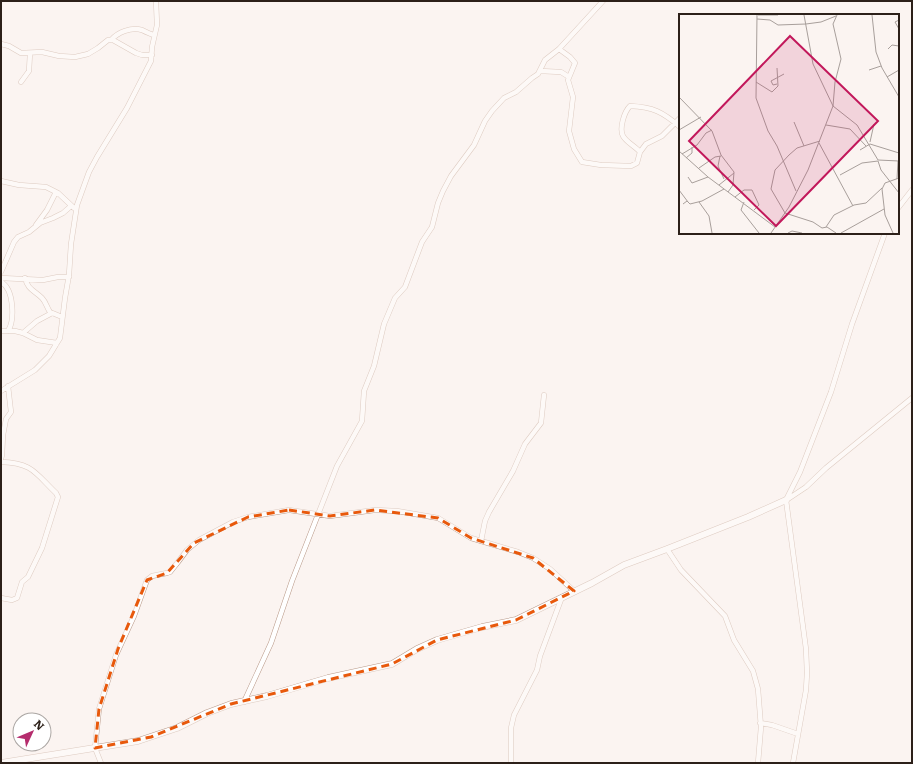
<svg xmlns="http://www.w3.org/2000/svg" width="913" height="764" viewBox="0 0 913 764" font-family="Literata,serif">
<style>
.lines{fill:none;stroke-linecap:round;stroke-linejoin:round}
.minor-casing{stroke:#b99988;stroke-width:5.5}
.secondary-casing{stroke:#b99988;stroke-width:7}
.minor{stroke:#fff;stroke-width:4.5}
.secondary{stroke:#fff;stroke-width:6}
.marked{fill:none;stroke:#e8590c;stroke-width:3;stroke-dasharray:8 5;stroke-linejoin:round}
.inset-road{fill:none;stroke:#a89f9b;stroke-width:1}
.view{fill:#c2185b;fill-opacity:0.15;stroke:#c2185b;stroke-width:2}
.inset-edge{fill:none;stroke:#2c2019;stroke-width:2}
</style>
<rect width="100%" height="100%" fill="#fbf4f1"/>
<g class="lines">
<defs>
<path id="minor" d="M 111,40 C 118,32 131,27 142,30 C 146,32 150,34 154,35
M 1,44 L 9,46 L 21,53 L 42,52 L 59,56 L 75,57 L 88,54 L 98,48 L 108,40 L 113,40 L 136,53 L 142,55 L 152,55
M 559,49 L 570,57 L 575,63 L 568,80 L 573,97 L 569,131 L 574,149 L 582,162 L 601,165 L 631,166 L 637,163 L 640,152 L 646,144 L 662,136 L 680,118
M 540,71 L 561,72 L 569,77
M 21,82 L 29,71 L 30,53
M 640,152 C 635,146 626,142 623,136 C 619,129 624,112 630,106 C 653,107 663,112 680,127
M 1,181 L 19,185 L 46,187 L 58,193 L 74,208
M 898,208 L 912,190
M 36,225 L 47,210 L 56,192
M 1,272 L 14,242 L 18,237 L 29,232 L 40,223 L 53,218 L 63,213 L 71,206
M 1,278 L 43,280 L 58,277 L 69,277
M 25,278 C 28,290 34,290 42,298 C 46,302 47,308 50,312 L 62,317
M 1,282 C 14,289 15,320 8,331
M 1,331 L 15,331 L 23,333 L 37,340 L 57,343
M 23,333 L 37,321 L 52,313
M 1,391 L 35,370 L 49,356 L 60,338 L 65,298 L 69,275 L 71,244 L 77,205 L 89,172 L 97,157 L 127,108 L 151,61 L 152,47 L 157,25 L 156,1
M 1,459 L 2,455 L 3,435 L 6,419 L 11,412 L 8,386
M 1,462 C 33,463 35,473 56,493 L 58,497 L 42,548 L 28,577 L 22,582 L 17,598 L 12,600 L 1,598
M 788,499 L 806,487 L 826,468 L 912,398
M 481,541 L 485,521 L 489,512 L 513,471 L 525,444 L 541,423 L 544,395
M 667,549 L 681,570 L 725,616 L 734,640 L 753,671 L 758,689 L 761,727 L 758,763
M 244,702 L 271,643 L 292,581 L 337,466 L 362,421 L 364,391 L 374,366 L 384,324 L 395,298 L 405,287 L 422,242 L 432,227 L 438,203 L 443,191 L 451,176 L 474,145 L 485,121 L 492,111 L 504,98 L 516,92 L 532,78 L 538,74 L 545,60 L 559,49 L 603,1
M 760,723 L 772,725 L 798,734
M 101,763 L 95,748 L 99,709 L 116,655 L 134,616 L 147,580 L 152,576 L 167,573 L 170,572 L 178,562 L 187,550 L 199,540 L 233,522 L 248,517 L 289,510 L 330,516 L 375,510 L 397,511 L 438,518 L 471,538 L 518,552 L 533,558 L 550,569 L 574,591
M 511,763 L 511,728 L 514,715 L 537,670 L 540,656 L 562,597
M 793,763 L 806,690 L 807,673 L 806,649 L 786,500 L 800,472 L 831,392 L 852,324 L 885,233"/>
<path id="secondary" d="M 1,763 L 138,741 L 177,728 L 207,713 L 231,704 L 267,696 L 328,678 L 392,664 L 417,649 L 437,640 L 482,627 L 516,620 L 592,583 L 624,565 L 667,549 L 748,517 L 786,500"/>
</defs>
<use href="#minor" class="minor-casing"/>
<use href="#secondary" class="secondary-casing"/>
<use href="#minor" class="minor"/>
<use href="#secondary" class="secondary"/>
</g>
<path d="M0 0H913V764H0ZM 289,510 L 330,516 L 375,510 L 438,518 L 471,538 L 533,558 L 574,591 L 516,620 L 437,640 L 392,664 L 231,704 L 151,737 L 95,748 L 99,709 L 118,649 L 147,580 L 167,573 L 194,543 L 248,517 Z" fill="#fbf4f1" fill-opacity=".55" fill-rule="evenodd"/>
<path class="marked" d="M 289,510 L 330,516 L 375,510 L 438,518 L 471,538 L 533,558 L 574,591 L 516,620 L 437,640 L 392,664 L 231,704 L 151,737 L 95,748 L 99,709 L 118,649 L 147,580 L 167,573 L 194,543 L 248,517 Z"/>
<g transform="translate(679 14)">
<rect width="220" height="220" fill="#fbf4f1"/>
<path class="inset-road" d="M 78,1 L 77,84 L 89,117 L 98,132 L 117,177M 79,1 L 99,1M 125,1 L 134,50 L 154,92 L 178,111 L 199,146 L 220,147M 193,1 L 197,38 L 203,54 L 220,83M 78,5 L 91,6 L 99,11 L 127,10M 220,6 L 216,8 L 220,15M 127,10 L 142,8 L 157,2M 209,35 L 213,31 L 220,32M 190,56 L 202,52M 208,63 L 220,56M 77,68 L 93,78 L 99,72 L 98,54M 98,70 L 94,71 L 92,67 L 105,60M 0,83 L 33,117 L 42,141 L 55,158 L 54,171 L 49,178M 154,92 L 156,68 L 162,45 L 154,10 L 158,1M 115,108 L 125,132M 147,111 L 171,115 L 187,132M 0,116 L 22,103M 141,127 L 118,134 L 110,141 L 96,156 L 92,175 L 106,199 L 134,208 L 143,214 L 148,213 L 157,219M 191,128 L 195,110M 140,129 L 174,192M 181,136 L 191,130 L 220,139M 0,137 L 29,163 L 96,213M 3,140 L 18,131 L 27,119 L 33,116M 41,142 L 39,152 L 45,165M 7,144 L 13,139 L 13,133M 199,147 L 202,156 L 220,179M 20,154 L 36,143 L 42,142M 161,161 L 183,149 L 199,147M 9,163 L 13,169 L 29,163M 218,165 L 219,147M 40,171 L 55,159M 0,176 L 9,188M 56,183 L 65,176 L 73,176 L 80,191 L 75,196M 20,188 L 30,202 L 33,219M 65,188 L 62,196 L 80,219M 4,190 L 8,187 L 11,190 L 23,187 L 45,175M 147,213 L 155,201 L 175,191 L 187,189 L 203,174M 92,219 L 110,193 L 129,156 L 154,92M 109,219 L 113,217 L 123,219M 162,219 L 205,195M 214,219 L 206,201 L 203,175 L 206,169 L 220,164"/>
<path class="view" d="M 111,22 L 199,107 L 97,212 L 10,127 Z"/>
<rect width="220" height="220" class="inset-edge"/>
</g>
<rect width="913" height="764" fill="none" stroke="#2c2019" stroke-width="4"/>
<g transform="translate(32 732) rotate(46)"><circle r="19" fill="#ffffff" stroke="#aba6a3"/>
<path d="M0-3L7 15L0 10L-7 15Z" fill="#b52c6d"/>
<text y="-6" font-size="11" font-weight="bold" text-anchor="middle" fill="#2c2019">N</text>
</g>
</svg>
